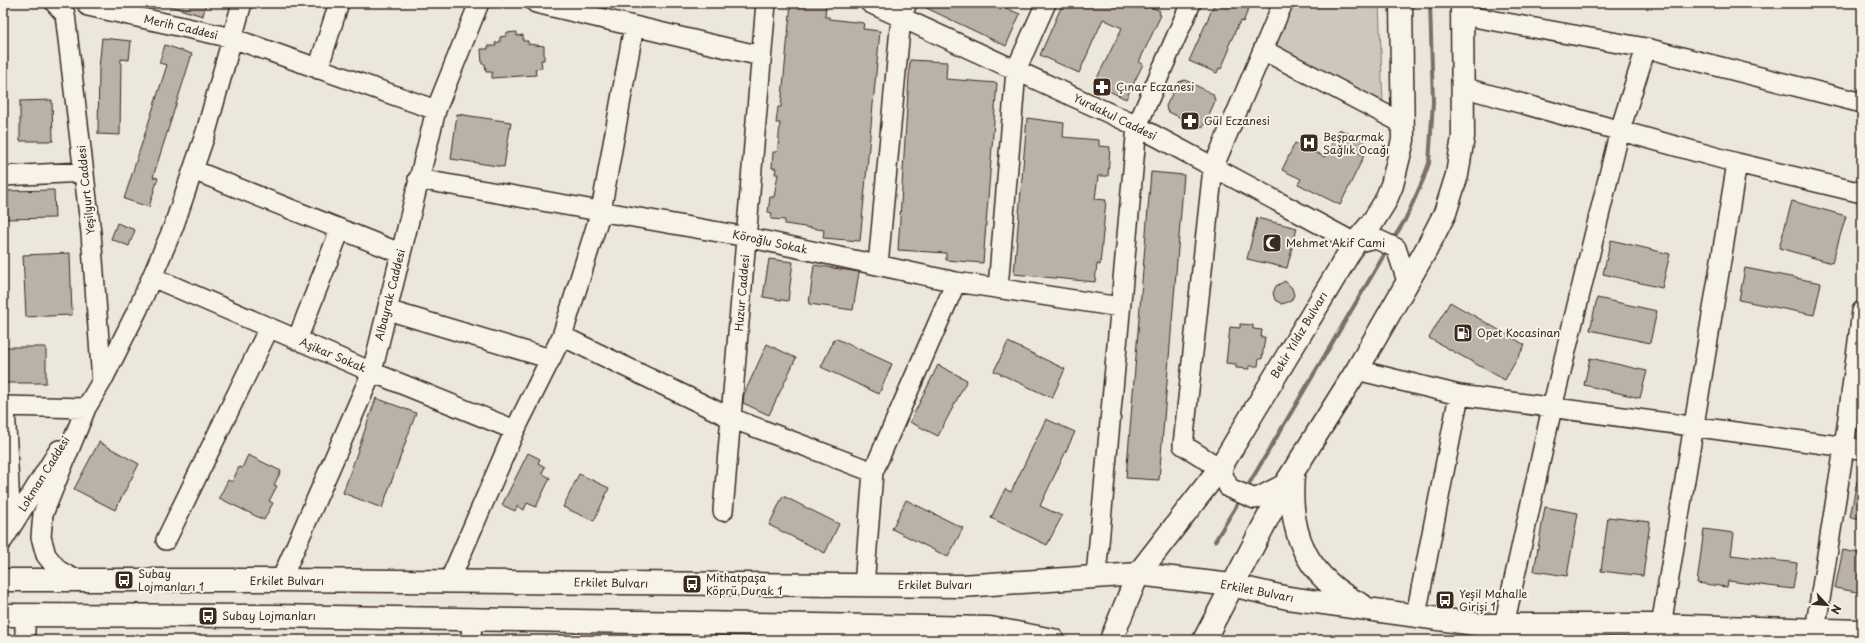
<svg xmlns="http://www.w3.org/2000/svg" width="1865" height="643" viewBox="0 0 1865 643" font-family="'Playpen Sans',sans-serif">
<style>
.green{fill:#cec8bc;stroke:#84796d}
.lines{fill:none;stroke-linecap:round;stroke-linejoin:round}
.stream{stroke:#7c7064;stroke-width:4}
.building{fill:#bab2a7;stroke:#3b2a1e}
.minor-casing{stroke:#3b2a1e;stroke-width:22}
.major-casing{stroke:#3b2a1e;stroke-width:25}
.minor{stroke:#f7f3e8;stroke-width:19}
.major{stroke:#f7f3e8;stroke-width:22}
.labels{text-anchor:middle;stroke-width:4;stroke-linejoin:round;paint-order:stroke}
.street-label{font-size:11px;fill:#3b2a1e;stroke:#f7f3e8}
.poi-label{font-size:11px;fill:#3b2a1e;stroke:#f7f3e8;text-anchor:start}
</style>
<rect width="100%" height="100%" fill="#ece7dc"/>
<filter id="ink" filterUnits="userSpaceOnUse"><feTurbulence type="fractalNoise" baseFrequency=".025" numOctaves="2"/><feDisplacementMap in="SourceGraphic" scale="8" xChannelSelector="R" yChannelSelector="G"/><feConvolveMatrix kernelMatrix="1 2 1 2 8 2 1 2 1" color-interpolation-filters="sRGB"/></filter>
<g filter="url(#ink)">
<path class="green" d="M 1286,3 L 1379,3 L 1383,104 L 1264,51 Z"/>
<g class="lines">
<path class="stream" d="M 1392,241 L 1405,220 L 1423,180 L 1429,163 L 1433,102 L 1430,3
M 1246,489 L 1387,250
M 1215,541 L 1241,498"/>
</g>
<path class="building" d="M 170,3 L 206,3 L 203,16 L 169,6 Z
M 791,3 L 826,3 L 825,17 L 829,17 L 829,19 L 864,23 L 863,29 L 880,31 L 860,241 L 823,238 L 824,230 L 785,224 L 785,220 L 771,219 L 772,213 L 768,212 L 770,197 L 774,197 L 778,174 L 775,174 L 776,168 L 772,168 L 773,152 L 777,152 L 778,147 L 780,123 L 776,123 L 778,107 L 781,107 Z
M 918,3 L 986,3 L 1001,10 L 1003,7 L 1020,14 L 1006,46 L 918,4 Z
M 1063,3 L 1123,3 L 1131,7 L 1135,3 L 1146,8 L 1148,5 L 1160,11 L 1159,14 L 1161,15 L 1139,62 L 1143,64 L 1126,99 L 1094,84 L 1122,28 L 1103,19 L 1079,73 L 1040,55 Z
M 1215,3 L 1251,3 L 1243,22 L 1241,21 L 1238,25 L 1228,47 L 1230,48 L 1221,69 L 1219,68 L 1217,73 L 1189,61 Z
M 517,32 L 517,36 L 523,35 L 523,41 L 528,41 L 528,44 L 544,46 L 544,60 L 541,60 L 542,68 L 535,69 L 536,75 L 492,78 L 492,72 L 486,72 L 485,64 L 482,64 L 481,49 L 488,49 L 488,46 L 496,46 L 495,43 L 500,42 L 500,37 L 506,36 L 506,33 Z
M 102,38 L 131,41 L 129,60 L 121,59 L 120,135 L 98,134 L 99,68 Z
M 165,45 L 192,54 L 153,177 L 158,178 L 149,207 L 124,199 L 167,65 L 159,63 Z
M 910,60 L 947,62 L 946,79 L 997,83 L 983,263 L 946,260 L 946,253 L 898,250 Z
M 1185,80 L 1213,94 L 1215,101 L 1204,126 L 1199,127 L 1167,111 L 1166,106 L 1174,90 L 1179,82 Z
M 52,100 L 53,141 L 20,141 L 20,101 Z
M 457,114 L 511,122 L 504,167 L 451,159 Z
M 1027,118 L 1064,123 L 1063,137 L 1099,140 L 1099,146 L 1110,147 L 1108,176 L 1098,176 L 1095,199 L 1106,200 L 1100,265 L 1097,264 L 1095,282 L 1014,274 Z
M 1339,129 L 1365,141 L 1359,153 L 1364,156 L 1340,205 L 1298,184 L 1301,179 L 1282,170 L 1295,143 L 1325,157 Z
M 1151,172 L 1184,175 L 1159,480 L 1126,478 Z
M 54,190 L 55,218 L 3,219 L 3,191 Z
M 1792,201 L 1846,216 L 1832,263 L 1779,248 Z
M 1257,218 L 1297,228 L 1287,268 L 1247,259 Z
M 117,223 L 135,230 L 129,246 L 111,239 Z
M 1611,240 L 1670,254 L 1662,288 L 1603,274 Z
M 70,253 L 72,315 L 26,317 L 23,255 Z
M 769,259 L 793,262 L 788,301 L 763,297 Z
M 814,265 L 859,272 L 853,310 L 809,304 Z
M 1745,268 L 1821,283 L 1814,315 L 1739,300 Z
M 1285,281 L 1292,288 L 1294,295 L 1291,301 L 1282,304 L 1275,300 L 1273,293 L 1276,286 Z
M 1597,298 L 1657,311 L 1650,343 L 1590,330 Z
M 1450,302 L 1525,345 L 1505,380 L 1429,338 Z
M 1240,324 L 1253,325 L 1253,329 L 1262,330 L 1261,337 L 1265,337 L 1263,351 L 1262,359 L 1259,359 L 1258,366 L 1249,366 L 1249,369 L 1236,368 L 1236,364 L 1226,363 L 1230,327 L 1240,328 Z
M 835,338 L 892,364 L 879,394 L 821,367 Z
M 1008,342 L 1065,369 L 1052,398 L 994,371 Z
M 767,344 L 796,358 L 769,415 L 743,403 L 744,394 Z
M 3,347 L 46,347 L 46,383 L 3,383 Z
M 1590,358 L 1647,371 L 1640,398 L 1584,385 Z
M 938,365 L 967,380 L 938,436 L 910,422 Z
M 376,398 L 416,413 L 382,508 L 343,493 Z
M 1046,419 L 1075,432 L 1040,506 L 1062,516 L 1047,545 L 991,518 L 1005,489 L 1011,492 Z
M 99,442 L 139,464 L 115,510 L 74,489 Z
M 528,453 L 540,459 L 538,463 L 545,467 L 542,473 L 550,478 L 536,507 L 527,503 L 524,510 L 517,506 L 515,511 L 502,505 Z
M 248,455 L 281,471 L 274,485 L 277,486 L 269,501 L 273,503 L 264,520 L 219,498 L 228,480 L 232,482 L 239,467 L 242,468 Z
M 579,474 L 609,488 L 594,521 L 563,507 Z
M 1857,481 L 1862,481 L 1862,519 L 1850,517 Z
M 783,496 L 839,524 L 825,553 L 769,525 Z
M 906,500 L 963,528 L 948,557 L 892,529 Z
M 1545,507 L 1578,513 L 1567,576 L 1534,571 Z
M 1608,517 L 1650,522 L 1643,576 L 1601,571 Z
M 1704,529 L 1734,533 L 1731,555 L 1797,563 L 1793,589 L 1728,581 L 1727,587 L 1697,583 Z
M 1843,550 L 1862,554 L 1862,593 L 1835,588 Z"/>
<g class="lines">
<defs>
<path id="minor" d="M 55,3 L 65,14 L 91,233 L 102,381
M 89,3 L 88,6 L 232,38 L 436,110
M 536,3 L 761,56
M 870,3 L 1137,126 L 1355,243 L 1374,238 L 1396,248 L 1407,281
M 1283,3 L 1213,168 L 1183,445 L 1220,468 L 1229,488 L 1255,499 L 1286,483
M 1462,15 L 1646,48 L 1862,103
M 1263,50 L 1402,123
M 318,69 L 339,3
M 1462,87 L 1737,163 L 1862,193
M 193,170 L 400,253
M 3,176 L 84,172
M 418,179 L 747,237 L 956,282 L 1120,307
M 878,265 L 901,18 L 907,3
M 152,277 L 372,372 L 515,430
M 998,288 L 1016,70 L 1046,3
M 387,310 L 551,359
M 562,336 L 731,418 L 873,472
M 297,340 L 340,230
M 1357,370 L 1459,395 L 1862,449
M 3,406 L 86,408
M 5,406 L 11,527
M 723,511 L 766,3
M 3,540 L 59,450
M 166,540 L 269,328
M 1096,576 L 1137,126 L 1191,3
M 76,580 L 58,570 L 46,555 L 41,537 L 43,514 L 86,408 L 102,381 L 138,309 L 173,228 L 206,132 L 242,3
M 281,580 L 372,372 L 436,110 L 479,3
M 449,582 L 515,430 L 562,336 L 601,211 L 634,26
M 864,586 L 873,472 L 956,282
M 1416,615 L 1459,395
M 1504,625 L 1552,408 L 1620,130 L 1646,48
M 1661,626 L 1737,163
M 1815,631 L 1844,448 L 1862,311
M 25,640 L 25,615
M 471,640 L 472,620"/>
<path id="major" d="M 1293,476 C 1288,534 1307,578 1362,605
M 3,580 L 281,580 L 962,586 L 1138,574 L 1231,585 L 1288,598 L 1482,625 L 1648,625 L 1862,631
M 3,615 L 273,616 L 990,628 L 1053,640
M 1111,640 L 1138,574 L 1220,468 L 1355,243 L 1372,223 L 1385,202 L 1392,185 L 1403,140 L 1401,3
M 1204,640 L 1286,483 L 1357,370 L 1426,250 L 1445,213 L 1457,175 L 1463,137 L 1462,3"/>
</defs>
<use href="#minor" class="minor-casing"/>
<use href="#major" class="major-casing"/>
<use href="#minor" class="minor"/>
<use href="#major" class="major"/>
</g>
</g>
<defs>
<symbol id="pharmacy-square" viewBox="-11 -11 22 22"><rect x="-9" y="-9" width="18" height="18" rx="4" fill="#3b2a1e" stroke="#f7f3e8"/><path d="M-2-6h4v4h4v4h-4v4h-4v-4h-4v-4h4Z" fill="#fff"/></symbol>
<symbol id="hospital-square" viewBox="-11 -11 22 22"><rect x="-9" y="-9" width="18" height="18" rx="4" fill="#3b2a1e" stroke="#f7f3e8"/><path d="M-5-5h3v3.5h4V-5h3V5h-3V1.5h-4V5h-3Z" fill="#fff"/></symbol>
<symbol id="mosque-square" viewBox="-11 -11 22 22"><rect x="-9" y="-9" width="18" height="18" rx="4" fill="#3b2a1e" stroke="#f7f3e8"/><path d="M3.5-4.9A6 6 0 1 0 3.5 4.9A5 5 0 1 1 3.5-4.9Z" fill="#fff"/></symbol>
<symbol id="fuel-square" viewBox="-11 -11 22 22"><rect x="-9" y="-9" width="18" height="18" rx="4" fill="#3b2a1e" stroke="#f7f3e8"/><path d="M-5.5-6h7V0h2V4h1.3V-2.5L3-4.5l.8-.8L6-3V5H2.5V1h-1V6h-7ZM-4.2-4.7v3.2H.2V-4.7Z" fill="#fff"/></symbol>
<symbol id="bus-square" viewBox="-11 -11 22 22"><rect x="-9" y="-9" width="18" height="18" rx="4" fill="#3b2a1e" stroke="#f7f3e8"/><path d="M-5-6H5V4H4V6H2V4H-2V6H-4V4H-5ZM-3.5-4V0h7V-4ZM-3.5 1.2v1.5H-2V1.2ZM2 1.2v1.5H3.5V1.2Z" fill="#fff"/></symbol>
</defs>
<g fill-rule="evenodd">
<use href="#pharmacy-square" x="1091" y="76" width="22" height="22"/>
<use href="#pharmacy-square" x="1179" y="110" width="22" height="22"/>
<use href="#hospital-square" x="1298" y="132" width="22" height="22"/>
<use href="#mosque-square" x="1261" y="232" width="22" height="22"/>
<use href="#fuel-square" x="1452" y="322" width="22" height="22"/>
<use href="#bus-square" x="113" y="569" width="22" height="22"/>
<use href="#bus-square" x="681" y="573" width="22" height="22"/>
<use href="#bus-square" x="1434" y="589" width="22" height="22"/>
<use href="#bus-square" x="197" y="605" width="22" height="22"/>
</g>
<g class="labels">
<g class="street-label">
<text transform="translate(181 27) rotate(13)" y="4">Merih Caddesi</text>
<text transform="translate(1115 117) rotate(26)" y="4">Yurdakul Caddesi</text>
<text transform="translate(86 190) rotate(-96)" y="4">Yeşilyurt Caddesi</text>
<text transform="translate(770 242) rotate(12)" y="4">Köroğlu Sokak</text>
<text transform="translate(742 293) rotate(-85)" y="4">Huzur Caddesi</text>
<text transform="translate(390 295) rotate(-76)" y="4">Albayrak Caddesi</text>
<text transform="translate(1299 335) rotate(-59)" y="4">Bekir Yıldız Bulvarı</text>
<text transform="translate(333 355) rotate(23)" y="4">Aşikar Sokak</text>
<text transform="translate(44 474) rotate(-58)" y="4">Lokman Caddesi</text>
<text x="287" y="585">Erkilet Bulvarı</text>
<text transform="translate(611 583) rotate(1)" y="4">Erkilet Bulvarı</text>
<text x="935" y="589">Erkilet Bulvarı</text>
<text transform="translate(1257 591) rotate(11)" y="4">Erkilet Bulvarı</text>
</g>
<g class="poi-label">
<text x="1116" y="91">Çınar Eczanesi</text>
<text x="1204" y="125">Gül Eczanesi</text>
<text x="1323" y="141">Beşparmak<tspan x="1323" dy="13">Sağlık Ocağı</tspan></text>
<text x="1286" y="247">Mehmet Akif Cami</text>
<text x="1477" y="337">Opet Kocasinan</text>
<text x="138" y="578">Subay<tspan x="138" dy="13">Lojmanları 1</tspan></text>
<text x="706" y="582">Mithatpaşa<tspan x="706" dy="13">Köprü Durak 1</tspan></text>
<text x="1459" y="598">Yeşil Mahalle<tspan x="1459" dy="13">Girişi 1</tspan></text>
<text x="222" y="620">Subay Lojmanları</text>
</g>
</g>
<rect width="1865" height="643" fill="none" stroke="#f7f3e8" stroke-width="16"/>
<rect x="8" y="8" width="1849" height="627" fill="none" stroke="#3b2a1e" stroke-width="1.5" filter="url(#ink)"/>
<g transform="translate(1827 605) rotate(116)" stroke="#f7f3e8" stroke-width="3" paint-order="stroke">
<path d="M0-3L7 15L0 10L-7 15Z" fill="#3b2a1e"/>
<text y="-6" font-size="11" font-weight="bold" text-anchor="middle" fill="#3b2a1e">N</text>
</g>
</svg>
